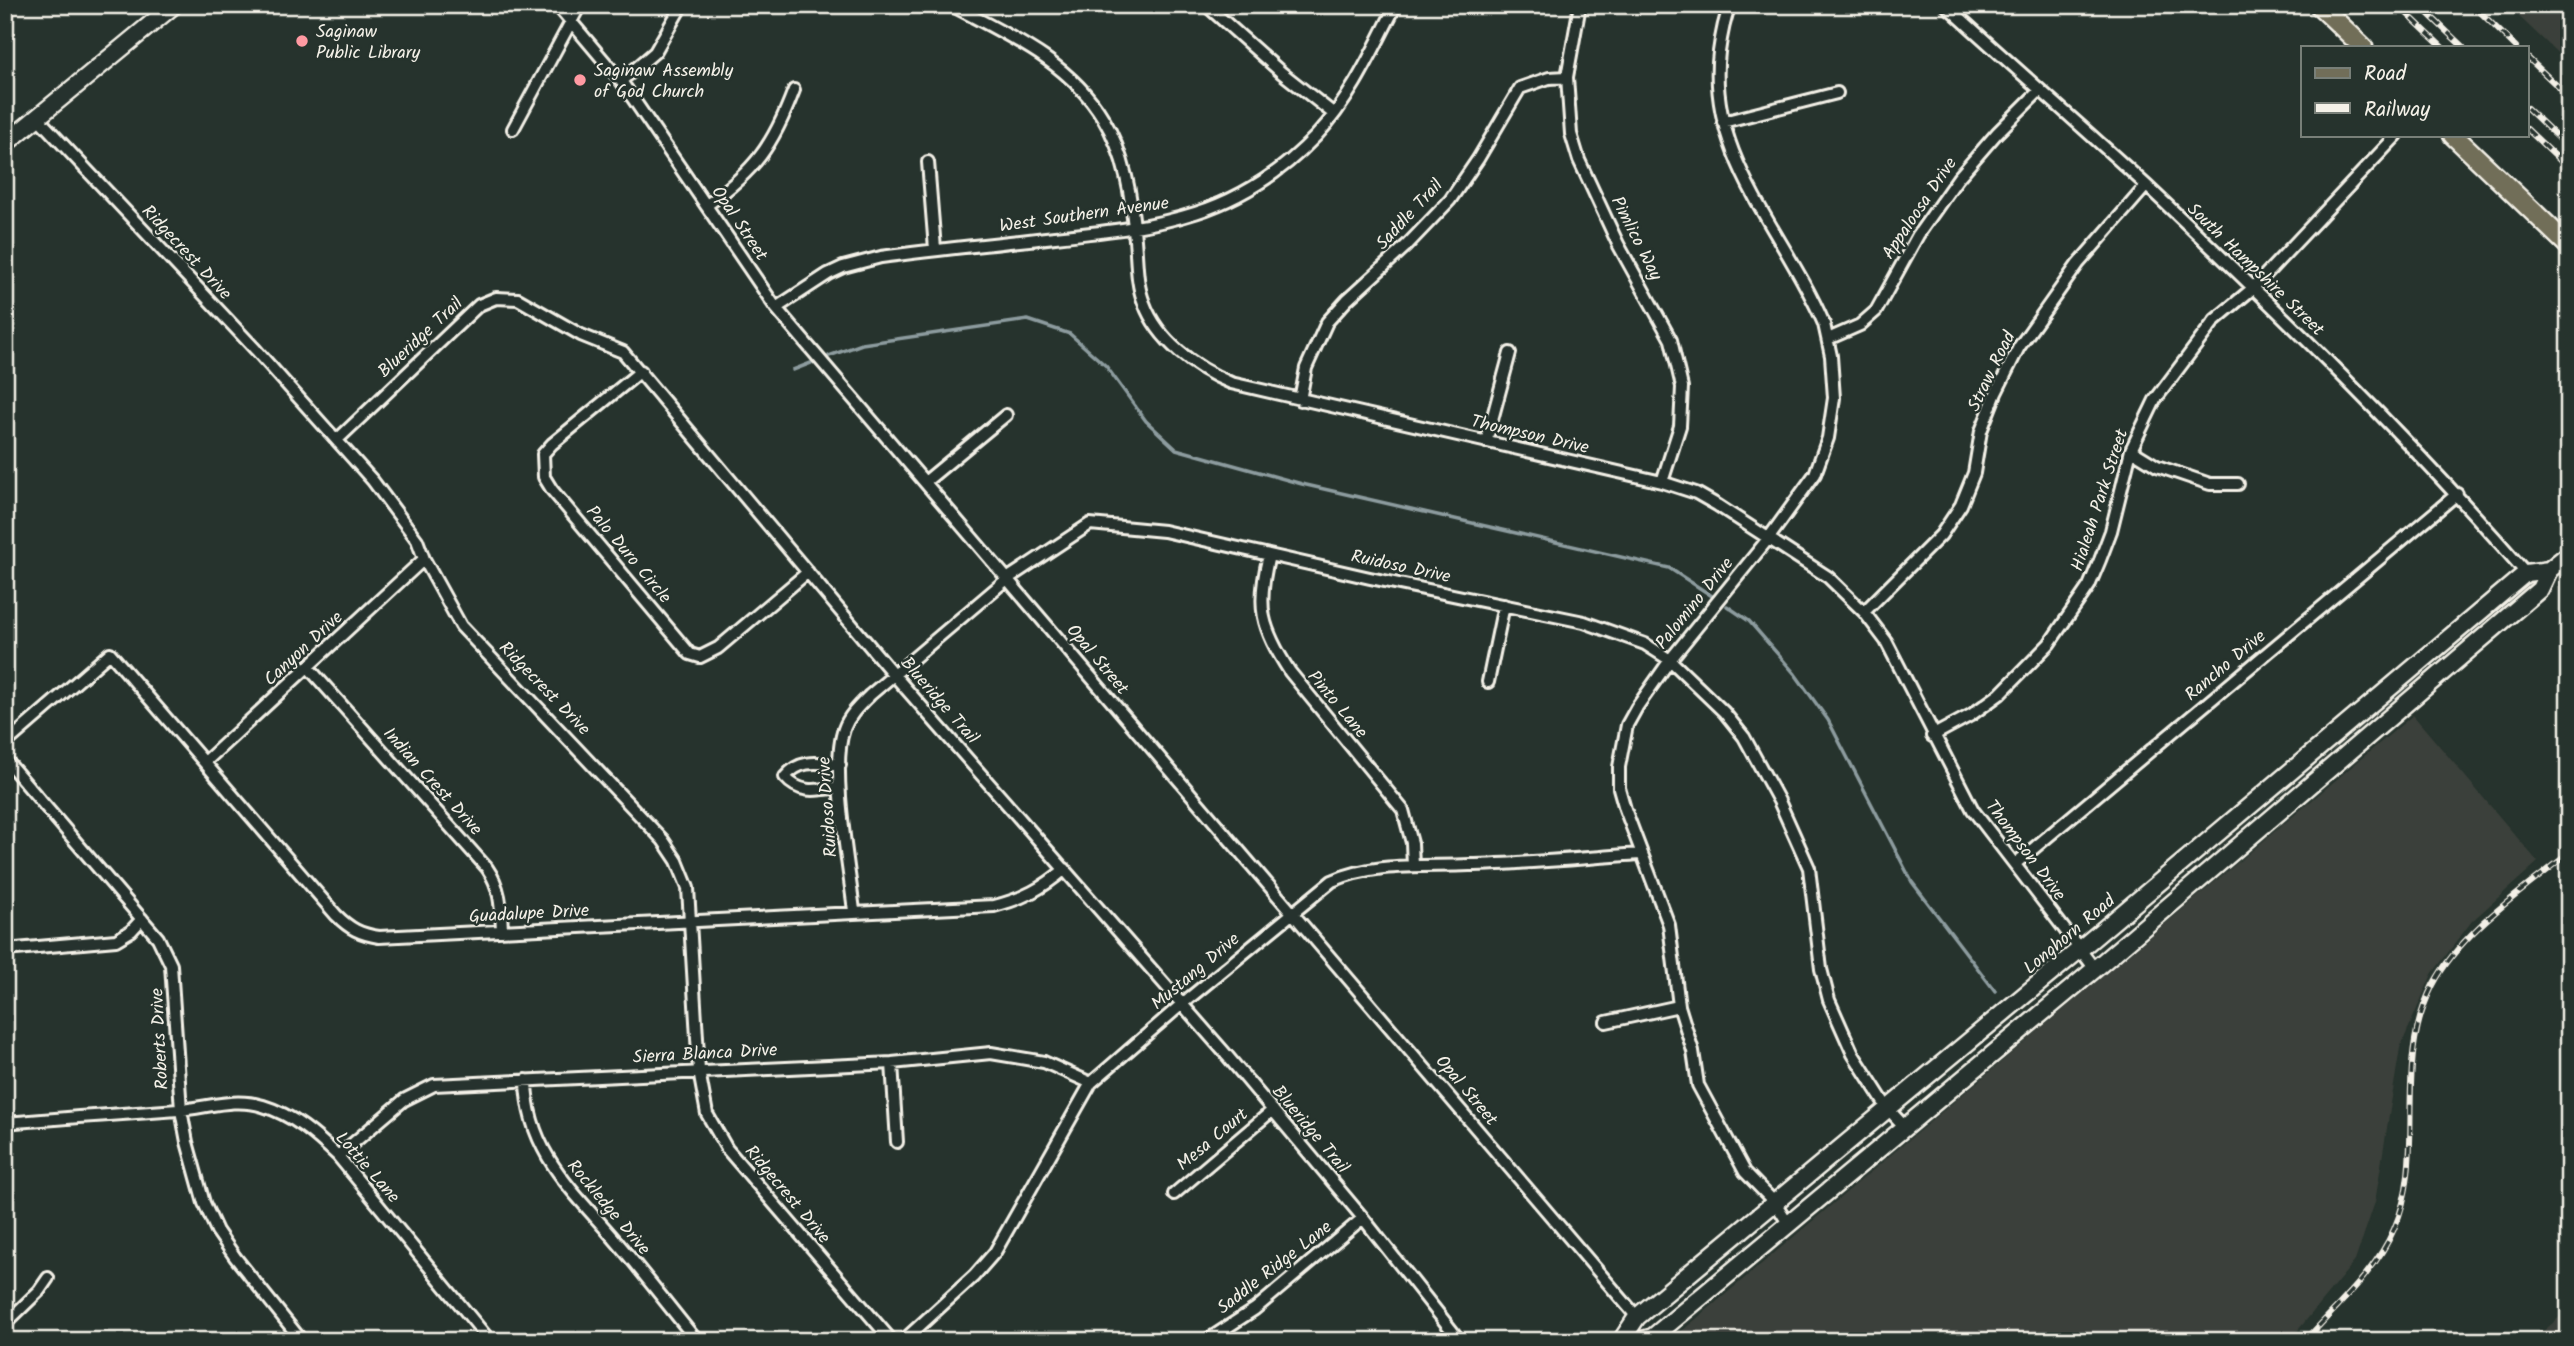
<svg xmlns="http://www.w3.org/2000/svg" width="2574" height="1346" viewBox="0 0 2574 1346" font-family="Kalam,sans-serif">
<style>
.built{fill:#3b403a}
.lines{fill:none;stroke-linecap:round;stroke-linejoin:round}
.stream{stroke:#8d9c9f;stroke-width:3.5}
.minor-casing{stroke:#f4f1e8;stroke-width:16}
.secondary-casing{stroke:#f4f1e8;stroke-width:21}
.primary-casing{stroke:#f4f1e8;stroke-width:23}
.minor{stroke:#26332d;stroke-width:10}
.secondary{stroke:#26332d;stroke-width:16}
.primary{stroke:#716e59;stroke-width:18}
.rail-casing{stroke:#f4f1e8;stroke-width:6}
.rail{stroke:#26332d;stroke-width:3.5;stroke-dasharray:10;stroke-linecap:butt}
.poi-dot{fill:#ff9aa2;stroke:#26332d;stroke-width:2.5}
.labels{text-anchor:middle;stroke-width:5;stroke-linejoin:round;paint-order:stroke}
.poi-label{font-size:18px;fill:#f4f1e8;stroke:#26332d;text-anchor:start}
.street-label{font-size:18px;fill:#f4f1e8;stroke:#26332d}
</style>
<rect width="100%" height="100%" fill="#26332d"/>
<filter id="ink" filterUnits="userSpaceOnUse"><feTurbulence type="fractalNoise" baseFrequency=".0143" numOctaves="2"/><feDisplacementMap in="SourceGraphic" scale="14" xChannelSelector="R" yChannelSelector="G"/><feConvolveMatrix kernelMatrix="1 2 1 2 8 2 1 2 1" color-interpolation-filters="sRGB"/></filter>
<g filter="url(#ink)">
<path class="built" d="M 2507,5 L 2569,5 L 2569,64 Z
M 2413,715 L 2538,862 L 2472,921 L 2432,974 L 2400,1048 L 2375,1202 L 2355,1261 L 2289,1341 L 1670,1341 Z
M 2569,1309 L 2569,1341 L 2532,1341 Z"/>
<g class="lines">
<path class="stream" d="M 829,356 L 862,344 L 1028,320 L 1070,334 L 1106,366 L 1146,421 L 1176,449 L 1302,484 L 1669,568 L 1712,596
M 793,370 L 811,363
M 1727,606 L 1749,621 L 1795,674 L 1828,720 L 1912,882 L 1995,991"/>
<defs>
<path id="minor" d="M 557,5 L 621,81 L 776,308 L 1637,1317
M 951,5 C 1007,35 1069,61 1103,118 C 1125,154 1132,198 1135,240 C 1137,260 1136,283 1144,303 C 1158,341 1195,368 1231,383 L 1662,482 L 1696,493 L 1717,505 L 1828,577 L 1864,612 L 1886,641 L 1973,810 L 2095,969
M 1206,5 L 1282,73 L 1334,114
M 1580,5 L 1567,77 L 1571,134 L 1579,160 L 1618,244 L 1671,340 L 1682,387 L 1680,426 L 1662,482
M 1730,5 C 1724,20 1721,37 1719,52 C 1706,156 1786,234 1824,324 L 1831,356 L 1834,398 L 1828,438 L 1815,474 L 1768,539 L 1670,660 L 1637,707 L 1627,725 L 1619,767 L 1619,788 L 1625,809 L 1669,925 L 1679,1006 L 1693,1051 L 1698,1085 L 1745,1172 L 1776,1204 L 1788,1223
M 1946,5 C 2012,66 2081,125 2147,186 C 2278,310 2408,437 2526,573
M 621,81 L 655,52 L 682,5
M 38,118 L 256,350 L 373,481 L 417,540 L 424,559 L 461,626 L 663,840 L 677,861 L 688,888 L 699,1071 L 707,1114 L 727,1149 L 892,1341
M 1723,122 L 1837,93
M 513,129 L 580,5
M 928,162 L 935,249
M 707,205 C 755,170 773,146 794,90
M 776,308 L 828,274 L 843,267 L 881,257 C 939,249 997,244 1055,237 C 1160,226 1239,217 1316,136 C 1351,99 1373,50 1396,5
M 1828,339 L 1860,325 L 1876,311 L 1918,235 L 1958,178 L 1997,133 L 2039,91
M 641,371 L 552,444 L 543,454 L 544,477 L 552,490 L 690,654 L 700,657 L 718,648 L 808,572
M 1300,400 L 1306,368 L 1327,322 L 1347,300 L 1406,246 L 1450,200 L 1478,159 L 1520,88 L 1549,78 L 1567,77
M 337,440 L 479,305 L 496,298 L 518,299 L 581,335 L 623,352 L 894,675 L 1224,1052 L 1363,1218 L 1460,1341
M 1486,442 L 1510,353
M 2131,450 L 2157,466 L 2210,484 L 2238,484
M 925,482 L 1006,415
M 1269,555 C 1256,607 1261,627 1290,672 L 1403,810 L 1412,843 L 1413,866
M 1864,612 L 1941,535 L 1961,505 L 1974,473 L 1981,431 L 1996,393 L 2019,347 L 2078,264 L 2146,186
M 308,667 L 487,868 C 501,888 501,908 502,931
M 1488,682 L 1504,605
M 1932,736 L 1971,715 L 2000,694 L 2049,644 L 2089,586 L 2100,560 L 2111,531 L 2131,450 L 2155,400 L 2215,320 L 2252,289 L 2397,135
M 5,744 L 110,653 L 336,915 C 350,929 360,934 379,937 L 994,906 C 1023,899 1043,888 1065,869
M 5,759 L 158,938 L 171,965 L 181,1110 L 187,1142 L 204,1203 L 217,1231 L 235,1257 L 302,1341
M 205,762 L 424,559
M 839,787 C 818,790 800,795 785,777 C 800,758 819,763 840,765
M 2015,864 L 2457,494
M 854,911 C 849,867 830,767 844,729 C 849,715 860,705 870,695 L 1007,579 L 1090,524 L 1164,531 L 1370,578 L 1584,622 L 1645,644 L 1670,660 L 1724,712 L 1744,737 L 1779,801 L 1809,868 L 1821,969 L 1829,1000 L 1853,1054 L 1888,1109 L 1904,1126
M 5,950 L 116,940 L 131,931 L 142,919
M 1606,1022 L 1679,1006
M 892,1063 L 897,1142
M 526,1080 C 527,1155 578,1195 622,1248 C 648,1279 672,1310 697,1341
M 5,1123 C 63,1118 120,1114 178,1110 C 207,1108 233,1097 263,1106 C 293,1115 316,1135 338,1156 L 490,1341
M 338,1156 L 404,1100 L 434,1085 L 892,1063 L 991,1053 L 1044,1062 L 1091,1083
M 1174,1194 L 1273,1110
M 5,1324 L 39,1291 L 48,1278
M 903,1341 L 974,1276 L 995,1252 L 1091,1083 L 1182,1004 L 1332,881 C 1374,862 1423,867 1469,865 C 1526,864 1583,858 1640,854
M 1206,1341 L 1255,1309 L 1363,1218"/>
<path id="secondary" d="M 5,144 L 174,5
M 1621,1341 L 1637,1317 L 2079,950 L 2526,573 L 2549,570
M 1639,1341 L 1653,1337 L 2095,969 L 2540,589 L 2549,570 L 2569,554"/>
<path id="primary" d="M 2319,5 L 2363,47
M 2453,135 L 2569,246"/>
</defs>
<use href="#minor" class="minor-casing"/>
<use href="#secondary" class="secondary-casing"/>
<use href="#primary" class="primary-casing"/>
<use href="#minor" class="minor"/>
<use href="#secondary" class="secondary"/>
<use href="#primary" class="primary"/>
<defs>
<path id="rail" d="M 2398,5 L 2442,47
M 2419,5 L 2463,47
M 2473,5 L 2516,47
M 2546,5 L 2569,15
M 2527,57 L 2569,97
M 2527,108 L 2569,148
M 2527,129 L 2569,169
M 2305,1341 C 2337,1305 2375,1273 2394,1229 C 2428,1152 2391,1066 2433,985 C 2462,930 2522,892 2569,853"/>
</defs>
<use href="#rail" class="rail-casing"/>
<use href="#rail" class="rail"/>
</g>
</g>
<g class="poi-dot">
<circle cx="302" cy="41" r="7"/>
<circle cx="580" cy="80" r="7"/>
</g>
<g class="labels">
<g class="poi-label">
<text x="316" y="37">Saginaw<tspan x="316" dy="21">Public Library</tspan></text>
<text x="594" y="76">Saginaw Assembly<tspan x="594" dy="21">of God Church</tspan></text>
</g>
<g class="street-label">
<text transform="translate(1919 208) rotate(-56)" y="6">Appaloosa Drive</text>
<text transform="translate(1084 214) rotate(-8)" y="6">West Southern Avenue</text>
<text transform="translate(1409 214) rotate(-47)" y="6">Saddle Trail</text>
<text transform="translate(740 223) rotate(56)" y="6">Opal Street</text>
<text transform="translate(1637 238) rotate(63)" y="6">Pimlico Way</text>
<text transform="translate(187 252) rotate(47)" y="6">Ridgecrest Drive</text>
<text transform="translate(2256 269) rotate(44)" y="6">South Hampshire Street</text>
<text transform="translate(420 337) rotate(-43)" y="6">Blueridge Trail</text>
<text transform="translate(1991 371) rotate(-64)" y="6">Straw Road</text>
<text transform="translate(1530 434) rotate(13)" y="6">Thompson Drive</text>
<text transform="translate(2099 500) rotate(-72)" y="6">Hialeah Park Street</text>
<text transform="translate(629 554) rotate(50)" y="6">Palo Duro Circle</text>
<text transform="translate(1401 566) rotate(12)" y="6">Ruidoso Drive</text>
<text transform="translate(1694 603) rotate(-51)" y="6">Palomino Drive</text>
<text transform="translate(303 648) rotate(-43)" y="6">Canyon Drive</text>
<text transform="translate(1098 659) rotate(50)" y="6">Opal Street</text>
<text transform="translate(2225 665) rotate(-40)" y="6">Rancho Drive</text>
<text transform="translate(545 688) rotate(46)" y="6">Ridgecrest Drive</text>
<text transform="translate(940 700) rotate(49)" y="6">Blueridge Trail</text>
<text transform="translate(1338 704) rotate(50)" y="6">Pinto Lane</text>
<text transform="translate(433 781) rotate(48)" y="6">Indian Crest Drive</text>
<text transform="translate(827 807) rotate(-94)" y="6">Ruidoso Drive</text>
<text transform="translate(2026 850) rotate(53)" y="6">Thompson Drive</text>
<text transform="translate(529 913) rotate(-3)" y="6">Guadalupe Drive</text>
<text transform="translate(2069 934) rotate(-40)" y="6">Longhorn Road</text>
<text transform="translate(1195 971) rotate(-40)" y="6">Mustang Drive</text>
<text transform="translate(159 1039) rotate(-93)" y="6">Roberts Drive</text>
<text transform="translate(705 1053) rotate(-3)" y="6">Sierra Blanca Drive</text>
<text transform="translate(1467 1090) rotate(50)" y="6">Opal Street</text>
<text transform="translate(1311 1129) rotate(50)" y="6">Blueridge Trail</text>
<text transform="translate(1212 1139) rotate(-40)" y="6">Mesa Court</text>
<text transform="translate(368 1167) rotate(49)" y="6">Lottie Lane</text>
<text transform="translate(788 1194) rotate(50)" y="6">Ridgecrest Drive</text>
<text transform="translate(609 1207) rotate(50)" y="6">Rockledge Drive</text>
<text transform="translate(1274 1267) rotate(-38)" y="6">Saddle Ridge Lane</text>
</g>
</g>
<rect width="2574" height="1346" fill="none" stroke="#26332d" stroke-width="28"/>
<rect x="14" y="14" width="2546" height="1318" fill="none" stroke="#f4f1e8" stroke-width="2.5" filter="url(#ink)"/>
<rect x="2301" y="46" width="228" height="91" fill="#26332d" stroke="#787f78" stroke-width="2"/>
<rect x="2315" y="68" width="35" height="10" fill="#716e59" stroke="#787f78" stroke-width="2"/>
<text x="2364" y="80" font-size="21" fill="#f4f1e8">Road</text>
<rect x="2315" y="103" width="35" height="10" fill="#f4f1e8" stroke="#787f78" stroke-width="2"/>
<text x="2364" y="116" font-size="21" fill="#f4f1e8">Railway</text>
</svg>
